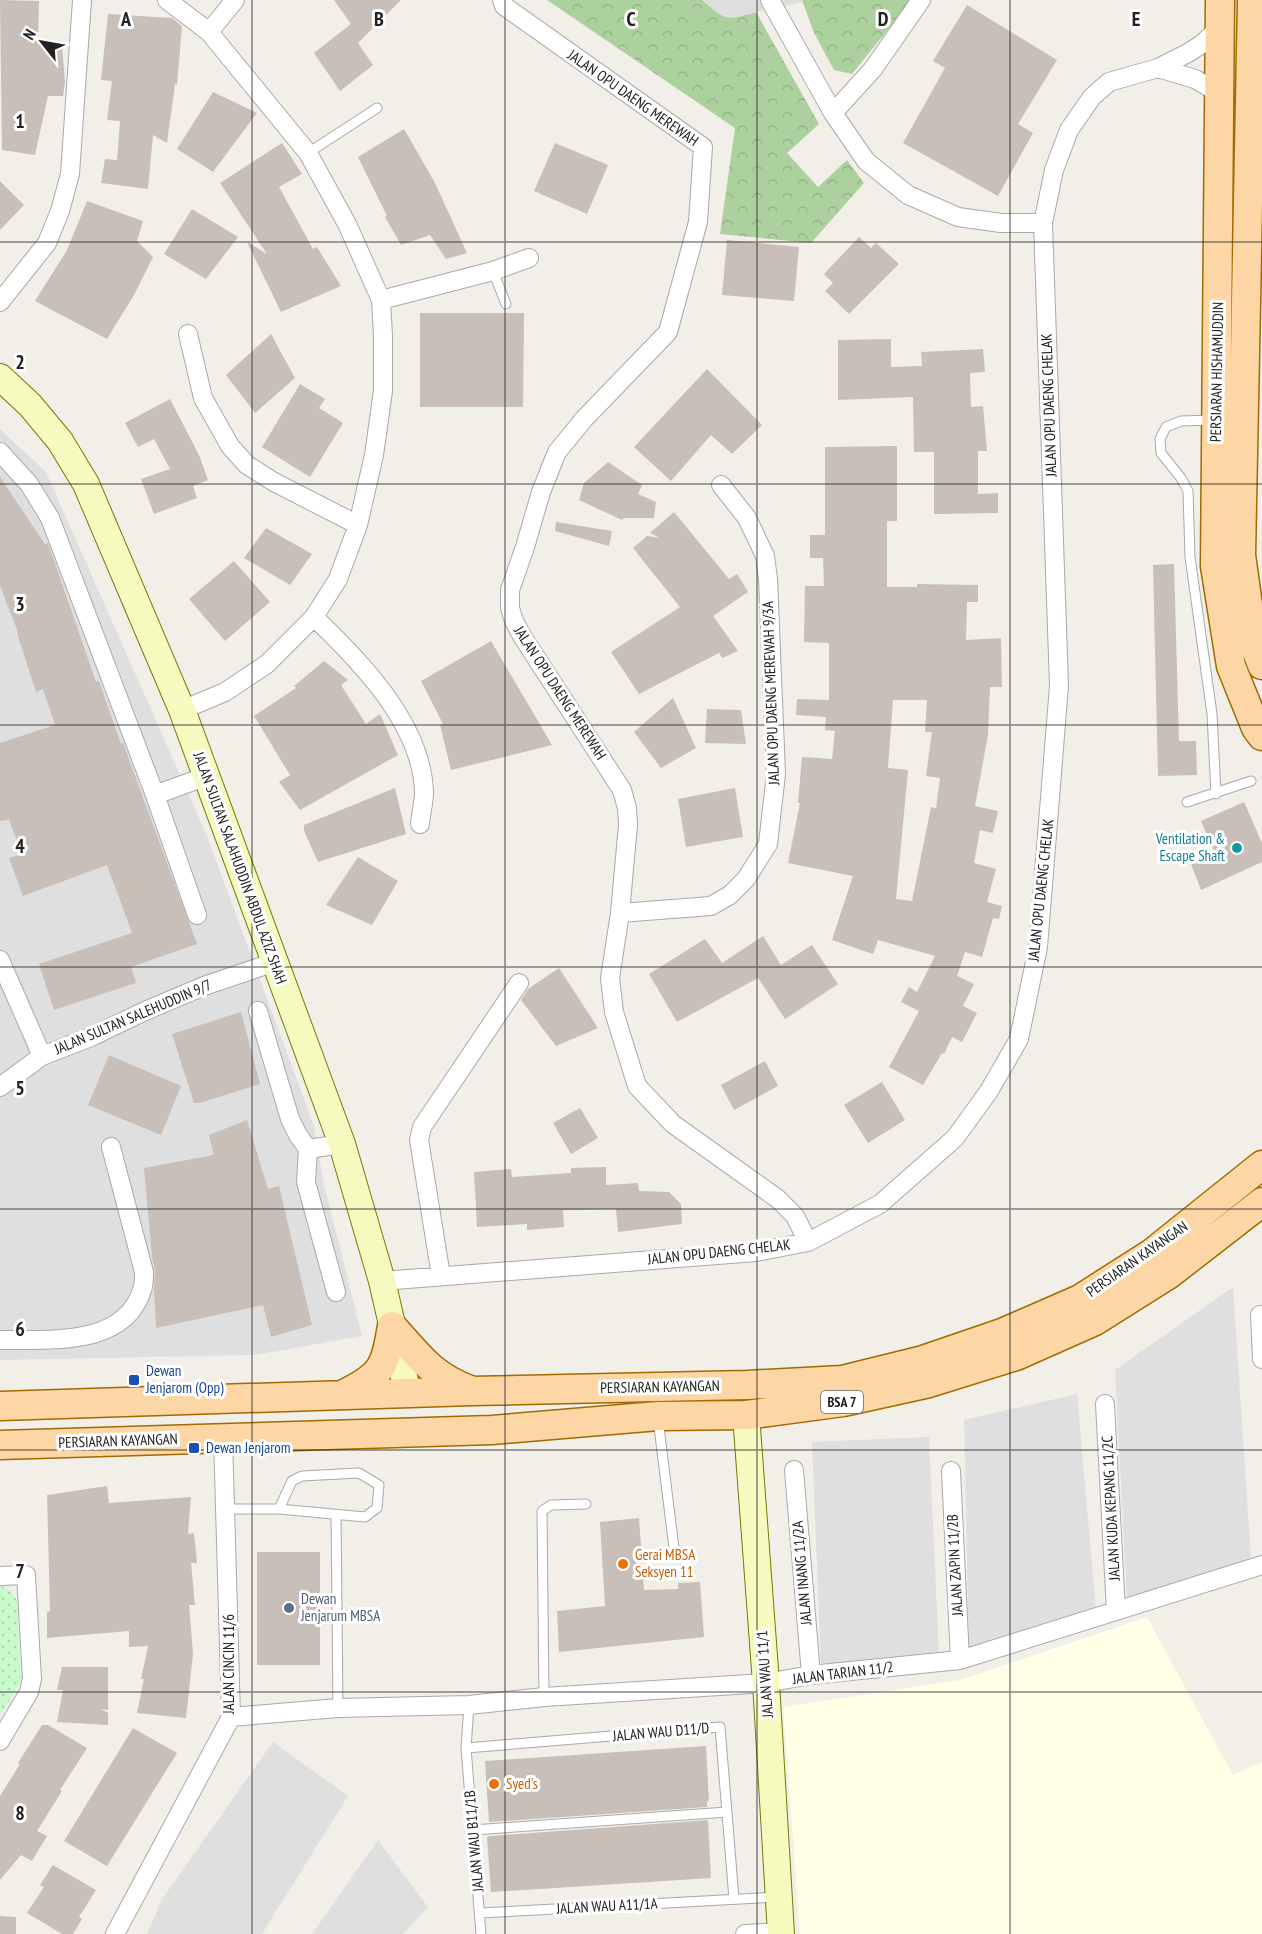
<svg xmlns="http://www.w3.org/2000/svg" width="1262" height="1934" viewBox="0 0 1262 1934" font-family="'PT Sans Narrow',sans-serif">
<style>
.residential{fill:#e0dfdf}
.education{fill:#ffffe5}
.forest{fill:url(#forest-crowns)}
.park{fill:url(#park-dots)}
.building{fill:#c7bfb8;fill-rule:evenodd}
.lines{fill:none;stroke-linecap:round;stroke-linejoin:round}
.lane-casing{stroke:#a9a9a9;stroke-width:11}
.street-casing{stroke:#a9a9a9;stroke-width:20}
.secondary-casing{stroke:#707d05;stroke-width:28}
.primary-casing{stroke:#a06b00;stroke-width:31}
.lane{stroke:#fff;stroke-width:9}
.street{stroke:#fff;stroke-width:18}
.secondary{stroke:#f7fabf;stroke-width:26}
.primary{stroke:#fcd6a4;stroke-width:28}
.grid{fill:none;stroke:#222;stroke-width:1.5;stroke-opacity:0.55}
.culture-dot{fill:#0f9aa8;stroke:#fff;stroke-width:2}
.transit-dot{fill:#1a4fb4;stroke:#fff;stroke-width:2}
.food-dot{fill:#e8710a;stroke:#fff;stroke-width:2}
.service-dot{fill:#5c6f8a;stroke:#fff;stroke-width:2}
.labels{text-anchor:middle;stroke-width:6;stroke-linejoin:round;paint-order:stroke}
.shield{fill:#fff;stroke:#646464;stroke-width:1.5}
.shield-label{font-size:14px;font-weight:bold;fill:#222}
.street-label{font-size:15px;fill:#222;stroke:#fff}
.culture-label{font-size:15px;fill:#0d838f;stroke:#fff;text-anchor:end}
.transit-label{font-size:15px;fill:#164399;stroke:#fff;text-anchor:start}
.food-label{font-size:15px;fill:#c56008;stroke:#fff;text-anchor:start}
.service-label{font-size:15px;fill:#4e5e75;stroke:#fff;text-anchor:start}
.grid-label{font-size:20px;text-anchor:middle;font-weight:bold;fill:#222;stroke:#fff;stroke-width:6;stroke-linejoin:round;paint-order:stroke}
</style>
<defs>
<pattern id="forest-crowns" width="20" height="18" patternUnits="userSpaceOnUse" patternTransform="scale(1.5)"><rect width="20" height="18" fill="#add19e"/><path d="M2 6a3 3 0 1 1 6 0M12 15a3 3 0 1 1 6 0" fill="none" stroke="#95b388"/></pattern>
<pattern id="park-dots" width="8" height="8" patternUnits="userSpaceOnUse" patternTransform="scale(1.5)"><rect width="8" height="8" fill="#c8facc"/><path d="M2 2h.1M6 6h.1" fill="none" stroke="#acd6af" stroke-width="1.8" stroke-linecap="round"/></pattern>
</defs>
<rect width="100%" height="100%" fill="#f2efe9"/>
<path class="residential" d="M 702,0 L 802,0 L 802,2 L 756,12 L 731,19 L 720,15 Z
M 0,429 L 46,472 L 207,836 L 314,1126 L 323,1180 L 362,1336 L 255,1355 L 0,1360 Z
M 1233,1287 L 1251,1558 L 1127,1601 L 1115,1370 Z
M 1077,1394 L 1096,1610 L 969,1650 L 964,1420 Z
M 929,1437 L 939,1656 L 821,1666 L 812,1442 Z
M 273,1742 L 348,1796 L 262,1934 L 147,1934 L 162,1899 Z
M 378,1840 L 428,1907 L 403,1934 L 312,1934 Z"/>
<path class="education" d="M 1147,1617 L 1233,1775 L 1262,1762 L 1262,1934 L 800,1934 L 783,1707 L 960,1680 Z"/>
<path class="forest" d="M 547,0 L 702,0 C 727,21 725,21 756,12 L 819,124 L 787,153 L 818,187 L 847,160 L 864,183 L 811,243 L 720,234 L 735,128 Z
M 802,0 L 912,0 L 852,74 L 834,70 L 814,33 Z"/>
<path class="park" d="M 0,1585 L 11,1591 L 17,1601 L 21,1681 L 0,1716 Z"/>
<path class="building" d="M 0,0 L 39,1 L 38,44 L 62,44 L 65,83 L 63,96 L 48,96 L 35,155 L 2,150 Z
M 334,0 L 401,0 L 358,43 L 373,65 L 340,91 L 314,53 L 351,24 Z
M 967,5 L 1057,60 L 1018,124 L 1033,133 L 998,196 L 903,143 L 945,68 L 933,61 Z
M 108,14 L 172,18 L 182,26 L 177,85 L 175,84 L 167,143 L 153,135 L 148,189 L 101,183 L 105,159 L 117,160 L 120,121 L 107,120 L 112,81 L 101,80 Z
M 213,92 L 257,113 L 213,172 L 177,149 Z
M 404,129 L 435,183 L 467,253 L 446,259 L 430,235 L 401,245 L 385,217 L 387,216 L 358,157 Z
M 282,143 L 302,174 L 279,187 L 313,249 L 317,247 L 341,286 L 281,312 L 247,242 L 267,254 L 220,183 Z
M 555,143 L 608,165 L 587,214 L 534,191 Z
M 0,181 L 24,205 L 0,230 Z
M 87,201 L 143,221 L 137,241 L 153,257 L 134,295 L 107,339 L 35,301 L 67,250 Z
M 192,209 L 238,237 L 206,279 L 164,254 Z
M 859,237 L 871,248 L 876,243 L 899,264 L 849,314 L 825,291 L 833,283 L 824,274 Z
M 727,240 L 799,247 L 794,301 L 722,295 Z
M 420,313 L 524,313 L 523,407 L 420,407 Z
M 271,334 L 295,378 L 255,413 L 226,375 Z
M 891,339 L 891,367 L 922,366 L 921,352 L 983,349 L 985,372 L 970,373 L 971,407 L 983,406 L 987,451 L 978,451 L 978,494 L 998,493 L 998,513 L 934,514 L 934,452 L 914,452 L 913,397 L 838,400 L 838,340 Z
M 707,369 L 762,425 L 732,454 L 711,435 L 671,481 L 634,447 Z
M 300,384 L 325,399 L 319,408 L 343,423 L 310,477 L 262,447 Z
M 170,399 L 199,455 L 208,480 L 193,486 L 197,498 L 154,514 L 141,479 L 170,469 L 154,439 L 138,447 L 125,423 Z
M 897,446 L 897,521 L 887,521 L 887,587 L 917,587 L 917,584 L 978,585 L 978,602 L 967,602 L 966,640 L 1001,638 L 1002,687 L 990,687 L 988,735 L 975,806 L 998,811 L 993,833 L 980,830 L 974,863 L 996,869 L 987,902 L 1002,906 L 999,919 L 993,918 L 982,957 L 965,952 L 957,976 L 974,984 L 963,1006 L 977,1013 L 962,1042 L 952,1037 L 944,1054 L 942,1053 L 923,1085 L 889,1067 L 919,1011 L 901,1002 L 909,987 L 917,992 L 935,956 L 878,940 L 873,954 L 832,940 L 853,876 L 788,863 L 800,803 L 798,803 L 802,757 L 832,759 L 835,731 L 825,730 L 826,717 L 796,715 L 797,699 L 829,700 L 829,643 L 804,642 L 805,586 L 824,586 L 823,558 L 810,558 L 810,535 L 825,535 L 825,447 ZM 893,700 L 927,700 L 925,732 L 932,732 L 926,776 L 940,778 L 936,808 L 931,807 L 912,901 L 896,899 L 908,770 L 888,768 Z
M 608,462 L 642,485 L 638,494 L 656,502 L 654,518 L 624,518 L 622,520 L 579,500 L 584,483 Z
M 0,477 L 45,544 L 48,543 L 96,682 L 99,681 L 121,744 L 123,743 L 197,944 L 131,967 L 136,983 L 54,1010 L 39,964 L 132,933 L 107,865 L 23,896 L 9,858 L 22,854 L 9,820 L 0,821 L 0,743 L 55,725 L 43,689 L 36,692 L 17,633 L 18,632 L 0,586 Z
M 674,512 L 729,579 L 737,574 L 748,592 L 713,616 L 738,651 L 722,658 L 719,653 L 639,694 L 611,652 L 680,607 L 633,548 L 647,536 L 660,538 L 650,533 Z
M 556,522 L 612,531 L 609,546 L 555,531 Z
M 266,528 L 312,554 L 290,585 L 244,558 Z
M 234,561 L 270,602 L 225,641 L 189,599 Z
M 1174,564 L 1179,741 L 1196,741 L 1197,775 L 1158,776 L 1153,565 Z
M 491,641 L 552,745 L 451,770 L 440,725 L 443,724 L 421,681 Z
M 324,661 L 348,680 L 341,685 L 366,724 L 380,714 L 398,755 L 300,810 L 279,782 L 290,775 L 254,716 L 296,688 L 294,686 Z
M 673,698 L 696,748 L 661,768 L 634,732 Z
M 707,709 L 741,710 L 746,744 L 705,743 Z
M 395,788 L 406,834 L 318,862 L 304,831 L 304,825 Z
M 735,788 L 743,837 L 686,847 L 678,799 Z
M 1244,802 L 1262,843 L 1262,862 L 1201,890 L 1191,864 L 1215,853 L 1201,821 Z
M 358,857 L 398,881 L 372,925 L 326,905 Z
M 763,936 L 781,965 L 812,945 L 838,984 L 785,1019 L 758,978 L 677,1022 L 649,974 L 705,939 L 722,963 Z
M 559,968 L 598,1028 L 556,1046 L 521,1000 L 528,989 Z
M 241,1012 L 260,1084 L 200,1103 L 194,1103 L 172,1034 Z
M 109,1055 L 181,1086 L 161,1135 L 88,1105 Z
M 765,1061 L 778,1086 L 734,1110 L 721,1085 Z
M 882,1082 L 905,1120 L 868,1143 L 844,1105 Z
M 580,1108 L 598,1138 L 571,1154 L 553,1123 Z
M 247,1120 L 268,1189 L 279,1186 L 312,1325 L 271,1337 L 263,1305 L 156,1328 L 154,1290 L 155,1272 L 152,1257 L 144,1168 L 214,1155 L 209,1135 Z
M 606,1167 L 606,1185 L 638,1183 L 639,1191 L 669,1192 L 681,1204 L 682,1224 L 618,1232 L 616,1209 L 563,1210 L 564,1227 L 527,1230 L 527,1224 L 477,1227 L 474,1172 L 511,1169 L 512,1177 L 571,1173 L 571,1168 Z
M 107,1486 L 109,1503 L 191,1497 L 188,1534 L 194,1533 L 197,1563 L 191,1563 L 195,1605 L 189,1605 L 193,1654 L 186,1718 L 137,1713 L 144,1679 L 141,1679 L 148,1646 L 129,1647 L 129,1631 L 47,1638 L 47,1612 L 50,1611 L 47,1495 Z
M 639,1518 L 644,1590 L 678,1589 L 678,1583 L 700,1582 L 704,1637 L 559,1652 L 557,1611 L 605,1606 L 600,1522 Z
M 257,1552 L 320,1552 L 320,1665 L 257,1665 Z
M 62,1667 L 108,1667 L 108,1710 L 101,1709 L 108,1713 L 108,1725 L 57,1722 L 63,1690 L 57,1690 Z
M 42,1725 L 48,1725 L 87,1748 L 60,1790 L 62,1791 L 37,1831 L 47,1836 L 32,1861 L 21,1855 L 0,1880 L 0,1796 L 20,1764 L 18,1763 Z
M 133,1728 L 177,1753 L 107,1866 L 64,1841 Z
M 706,1746 L 709,1801 L 707,1801 L 707,1807 L 489,1822 L 485,1761 Z
M 708,1820 L 711,1878 L 491,1892 L 487,1837 L 490,1836 Z
M 53,1865 L 96,1890 L 79,1917 L 82,1919 L 73,1934 L 62,1934 L 27,1913 L 44,1887 L 40,1885 Z
M 0,1916 L 16,1917 L 16,1934 L 0,1934 Z"/>
<g class="lines">
<defs>
<path id="lane" d="M 308,153 L 377,108
M 493,271 L 506,304
M 1214,420 L 1181,421 L 1166,427 L 1160,439 L 1161,453 L 1181,478 L 1188,491 L 1190,557 L 1212,714 L 1216,794
M 1187,802 L 1251,781
M 658,1419 L 674,1548
M 226,1509 L 279,1509 L 365,1517 L 377,1508 L 379,1485 L 359,1473 L 302,1476 L 292,1481 L 279,1509
M 336,1515 L 338,1708
M 544,1697 L 542,1511 L 551,1505 L 586,1504
M 469,1705 L 466,1748 L 481,1934
M 466,1748 L 720,1727 L 734,1899
M 473,1830 L 727,1812
M 480,1913 L 778,1897"/>
<path id="street" d="M 167,0 L 209,32 L 308,153 L 347,224 L 381,300 L 383,336 L 383,391 L 374,455 L 358,525 L 338,579 L 314,617 L 267,664 L 225,692 L 182,710
M 502,0 L 504,6 L 703,147 L 698,222 L 668,332 L 584,419 L 557,452 L 541,492 L 525,547 L 510,590 L 510,608 L 514,621 L 522,636 L 622,790 L 627,808 L 628,825 L 620,913 L 610,978 L 614,1012 L 637,1086 L 673,1124 L 778,1199 L 795,1216 L 808,1242
M 770,0 L 833,113 L 866,161 L 908,195 L 958,217 L 1001,223 L 1043,223
M 209,32 L 235,0
M 1158,68 L 1195,79 L 1219,93
M 833,113 L 873,69 L 921,0
M 381,300 L 493,271 L 529,258
M 0,302 L 47,243 L 60,211 L 70,174 L 82,0
M 188,334 L 203,398 L 230,446 L 247,465 L 274,482 L 358,525
M 0,452 L 29,484 L 50,518 L 155,795 L 197,915
M 314,617 C 360,661 422,724 424,792 C 424,802 421,813 420,824
M 155,795 L 207,776
M 620,913 L 711,906 L 730,895 L 746,879 L 768,844 L 776,774 L 768,579 L 765,556 L 747,518 L 721,485
M 0,960 L 42,1056
M 258,1011 L 290,1119 L 298,1135 L 308,1149
M 0,1087 L 42,1056 L 91,1037 L 145,1011 L 204,986 L 275,962
M 441,1276 L 419,1140 L 422,1127 L 519,983
M 382,1281 L 756,1252 L 808,1242 L 880,1204 L 955,1138 L 989,1091 L 1019,1039 L 1038,947 L 1059,686 L 1043,223 L 1054,170 L 1069,130 L 1092,97 L 1109,82 L 1158,68 L 1188,53 L 1202,44 L 1219,28
M 336,1292 L 306,1182 L 308,1149 L 342,1144
M 1260,1315 L 1262,1359
M 0,1340 C 47,1339 124,1348 142,1290 C 144,1285 144,1277 144,1272 L 111,1147
M 1105,1404 L 1116,1611
M 794,1470 L 811,1675
M 951,1471 L 960,1660
M 0,1576 L 26,1575 L 32,1679 L 29,1692 L 0,1741
M 231,1717 L 338,1708 L 469,1705 L 544,1697 L 766,1683 L 811,1675 L 960,1660 L 1262,1565
M 115,1934 L 231,1717 L 223,1437
M 745,1934 L 781,1932"/>
<path id="secondary" d="M 0,377 L 30,405 L 60,441 L 86,484 L 182,710 L 342,1144 L 382,1281 L 408,1394
M 746,1415 L 766,1683 L 781,1934"/>
<path id="primary" d="M 1220,0 L 1215,566 L 1231,666 L 1256,728 L 1262,736
M 1252,0 L 1241,555 L 1253,641 L 1262,665
M 392,1326 C 419,1356 432,1376 470,1390
M 344,1394 C 382,1375 385,1368 392,1326
M 0,1406 L 472,1391 L 747,1385 L 842,1380 L 923,1360 L 1002,1333 L 1080,1299 L 1152,1253 L 1262,1165
M 0,1445 L 492,1430 L 658,1416 L 746,1415 L 843,1402 L 929,1383 L 1016,1356 L 1095,1321 L 1168,1275 L 1262,1202"/>
</defs>
<use href="#lane" class="lane-casing"/>
<use href="#street" class="street-casing"/>
<use href="#secondary" class="secondary-casing"/>
<use href="#primary" class="primary-casing"/>
<use href="#lane" class="lane"/>
<use href="#street" class="street"/>
<use href="#secondary" class="secondary"/>
<use href="#primary" class="primary"/>
</g>
<path class="grid" d="M 252,0 L 252,1934M 505,0 L 505,1934M 757,0 L 757,1934M 1010,0 L 1010,1934M 0,242 L 1262,242M 0,484 L 1262,484M 0,725 L 1262,725M 0,967 L 1262,967M 0,1209 L 1262,1209M 0,1450 L 1262,1450M 0,1692 L 1262,1692"/>
<circle class="culture-dot" cx="1237" cy="848" r="6"/>
<g class="transit-dot">
<rect x="128" y="1374" width="12" height="12" rx="3"/>
<rect x="188" y="1442" width="12" height="12" rx="3"/>
</g>
<g class="food-dot">
<circle cx="623" cy="1564" r="6"/>
<circle cx="494" cy="1784" r="6"/>
</g>
<circle class="service-dot" cx="289" cy="1608" r="6"/>
<g class="labels">
<rect class="shield" x="821" y="1391" width="42" height="22" rx="4.5"/>
<g class="shield-label">
<text x="842" y="1407">BSA 7</text>
</g>
<g class="street-label">
<text transform="translate(633 98) rotate(35)" y="5">JALAN OPU DAENG MEREWAH</text>
<text transform="translate(1217 372) rotate(-89)" y="5">PERSIARAN HISHAMUDDIN</text>
<text transform="translate(1049 405) rotate(-92)" y="5">JALAN OPU DAENG CHELAK</text>
<text transform="translate(560 693) rotate(57)" y="5">JALAN OPU DAENG MEREWAH</text>
<text transform="translate(771 693) rotate(-92)" y="5">JALAN OPU DAENG MEREWAH 9/3A</text>
<text transform="translate(240 868) rotate(70)" y="5">JALAN SULTAN SALAHUDDIN ABDUL AZIZ SHAH</text>
<text transform="translate(1041 890) rotate(-84)" y="5">JALAN OPU DAENG CHELAK</text>
<text transform="translate(133 1017) rotate(-23)" y="5">JALAN SULTAN SALEHUDDIN 9/7</text>
<text transform="translate(719 1252) rotate(-6)" y="5">JALAN OPU DAENG CHELAK</text>
<text transform="translate(1137 1259) rotate(-35)" y="5">PERSIARAN KAYANGAN</text>
<text transform="translate(660 1387) rotate(-1)" y="5">PERSIARAN KAYANGAN</text>
<text transform="translate(118 1441) rotate(-2)" y="5">PERSIARAN KAYANGAN</text>
<text transform="translate(1111 1508) rotate(-93)" y="5">JALAN KUDA KEPANG 11/2C</text>
<text transform="translate(955 1565) rotate(-93)" y="5">JALAN ZAPIN 11/2B</text>
<text transform="translate(802 1573) rotate(-95)" y="5">JALAN INANG 11/2A</text>
<text transform="translate(229 1664) rotate(-90)" y="5">JALAN CINCIN 11/6</text>
<text transform="translate(843 1673) rotate(-7)" y="5">JALAN TARIAN 11/2</text>
<text transform="translate(765 1674) rotate(-94)" y="5">JALAN WAU 11/1</text>
<text transform="translate(661 1732) rotate(-5)" y="5">JALAN WAU D11/D</text>
<text transform="translate(474 1841) rotate(-95)" y="5">JALAN WAU B11/1B</text>
<text transform="translate(607 1906) rotate(-3)" y="5">JALAN WAU A11/1A</text>
</g>
<g class="culture-label">
<text x="1225" y="844">Ventilation &amp;<tspan x="1225" dy="17">Escape Shaft</tspan></text>
</g>
<g class="transit-label">
<text x="146" y="1376">Dewan<tspan x="146" dy="17">Jenjarom (Opp)</tspan></text>
<text x="206" y="1453">Dewan Jenjarom</text>
</g>
<g class="food-label">
<text x="635" y="1560">Gerai MBSA<tspan x="635" dy="17">Seksyen 11</tspan></text>
<text x="506" y="1789">Syed's</text>
</g>
<g class="service-label">
<text x="301" y="1604">Dewan<tspan x="301" dy="17">Jenjarum MBSA</tspan></text>
</g>
</g>
<g class="grid-label">
<text x="126" y="26">A</text>
<text x="379" y="26">B</text>
<text x="631" y="26">C</text>
<text x="883" y="26">D</text>
<text x="1136" y="26">E</text>
<text x="20" y="128">1</text>
<text x="20" y="369">2</text>
<text x="20" y="611">3</text>
<text x="20" y="853">4</text>
<text x="20" y="1095">5</text>
<text x="20" y="1336">6</text>
<text x="20" y="1578">7</text>
<text x="20" y="1820">8</text>
</g>
<g transform="translate(42 42) rotate(301)" stroke="#ffffff" stroke-width="4.5" paint-order="stroke">
<path d="M0-4.5L10 22L0 15L-10 22Z" fill="#222222"/>
<text y="-9" font-size="16" font-weight="bold" text-anchor="middle" fill="#222222">N</text>
</g>
</svg>
